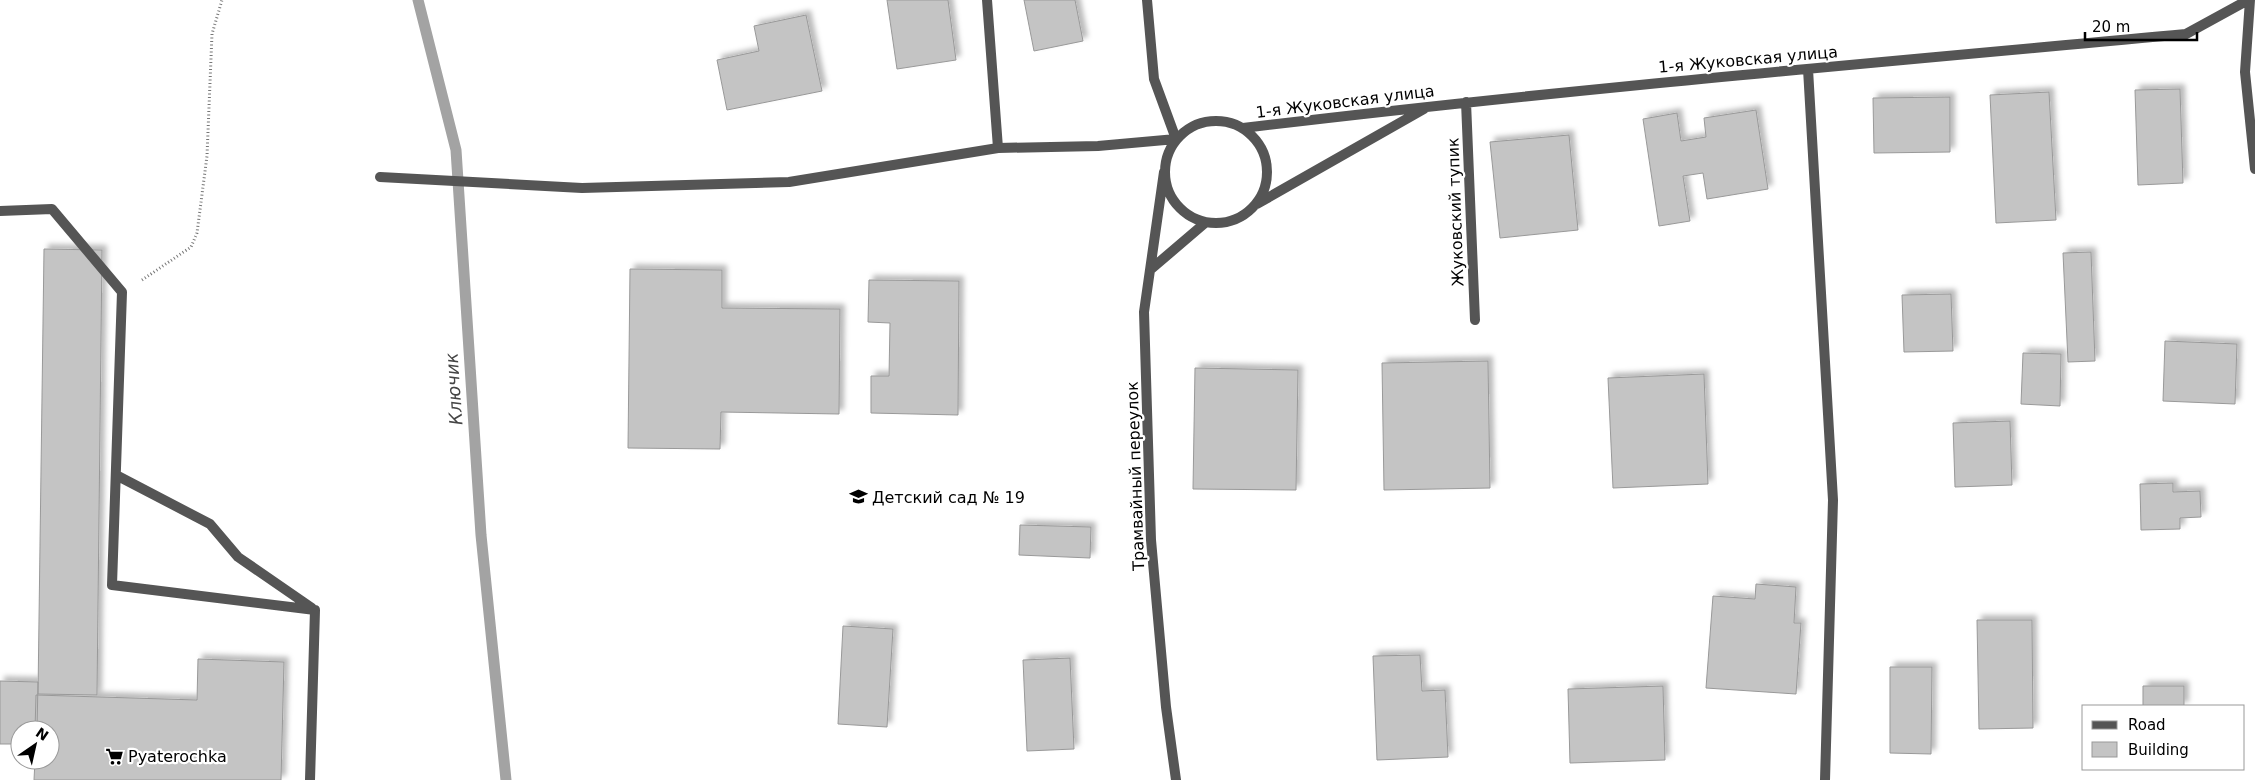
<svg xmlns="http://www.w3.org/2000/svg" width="2255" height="780" viewBox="0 0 2255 780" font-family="'DejaVu Sans',sans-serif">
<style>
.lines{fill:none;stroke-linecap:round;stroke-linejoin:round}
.stream{stroke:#a3a3a3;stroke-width:11}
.building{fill:#c4c4c4;stroke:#999;filter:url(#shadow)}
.path{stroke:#777;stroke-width:3;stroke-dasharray:1 2.5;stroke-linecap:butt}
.service{stroke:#555;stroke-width:10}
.minor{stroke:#555;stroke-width:10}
.labels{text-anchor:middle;stroke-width:4.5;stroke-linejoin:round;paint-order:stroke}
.street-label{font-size:16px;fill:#000;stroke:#fff}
.poi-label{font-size:16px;fill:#000;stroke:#fff;text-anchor:start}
.water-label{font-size:18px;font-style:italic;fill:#444;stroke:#fff}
</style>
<defs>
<filter id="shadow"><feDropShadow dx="4.5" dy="-4.5" stdDeviation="2.5" flood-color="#0004"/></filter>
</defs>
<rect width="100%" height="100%" fill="#fff"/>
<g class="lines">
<path class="stream" d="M 418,0 L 456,150 L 481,535 L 506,780"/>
</g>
<path class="building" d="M 887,0 L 948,0 L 956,60 L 897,69 Z
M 1024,0 L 1075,0 L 1083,41 L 1034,51 Z
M 806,15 L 822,91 L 727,110 L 717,60 L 759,51 L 754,26 Z
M 2180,89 L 2183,183 L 2138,185 L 2135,90 Z
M 2049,92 L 2056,220 L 1996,223 L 1990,95 Z
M 1950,97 L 1950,152 L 1874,153 L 1873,98 Z
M 1756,110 L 1768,189 L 1707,199 L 1703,173 L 1683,176 L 1690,221 L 1659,226 L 1643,119 L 1677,113 L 1681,141 L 1706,137 L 1704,118 Z
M 1569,135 L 1578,230 L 1500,238 L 1490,142 Z
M 44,249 L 102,250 L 97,695 L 38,694 Z
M 2091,252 L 2095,361 L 2068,362 L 2063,253 Z
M 630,269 L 722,270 L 722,308 L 840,309 L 839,414 L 721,412 L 720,449 L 628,448 Z
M 869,280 L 959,281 L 958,415 L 871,413 L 871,376 L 889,376 L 890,323 L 868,322 Z
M 1951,294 L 1953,351 L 1904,352 L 1902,295 Z
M 2165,341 L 2237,344 L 2235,404 L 2163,401 Z
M 2023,353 L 2061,354 L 2060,406 L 2021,404 Z
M 1488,361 L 1490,488 L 1384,490 L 1382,363 Z
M 1195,368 L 1298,370 L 1296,490 L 1193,489 Z
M 1704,374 L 1708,484 L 1613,488 L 1608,378 Z
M 2010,421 L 2012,485 L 1955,487 L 1953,423 Z
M 2173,483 L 2173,492 L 2200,491 L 2201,517 L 2180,518 L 2180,529 L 2141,530 L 2140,484 Z
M 1020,525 L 1091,527 L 1090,558 L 1019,555 Z
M 1756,584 L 1796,587 L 1794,623 L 1801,623 L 1796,694 L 1706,688 L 1713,596 L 1755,599 Z
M 1977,620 L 2032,620 L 2033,728 L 1979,729 Z
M 843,626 L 893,629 L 887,727 L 838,724 Z
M 1420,655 L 1422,691 L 1445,690 L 1448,757 L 1377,760 L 1373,656 Z
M 1070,658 L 1074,749 L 1027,751 L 1023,660 Z
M 198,659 L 284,662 L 281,780 L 34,780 L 35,760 L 50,760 L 50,730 L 35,730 L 36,695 L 197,700 Z
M 1890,667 L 1932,667 L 1931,754 L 1890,753 Z
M 0,681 L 38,682 L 37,730 L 20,730 L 20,744 L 0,744 Z
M 1663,686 L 1665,760 L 1570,763 L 1568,689 Z
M 2143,686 L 2184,686 L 2184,706 L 2143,706 Z"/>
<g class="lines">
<path class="path" d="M 142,280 L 191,247 L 197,233 L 207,156 L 212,34 L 222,0"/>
<path class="service" d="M 987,0 L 998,148
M 0,211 L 52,209 L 122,292 L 112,585 L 315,610 L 310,780
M 116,475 L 210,524 L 238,557 L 312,608"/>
<path class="minor" d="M 2250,0 L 2245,72 L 2255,169
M 1808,69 L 1833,500 L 1825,780
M 1466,102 L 1475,320
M1165 172a51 51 0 1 1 102 0a51 51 0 1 1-102 0Z
M 1243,128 C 1557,90 1872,63 2186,34 L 2248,0
M 1164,172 L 1144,312 L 1151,540 L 1166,707 L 1176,780
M 380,177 L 582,188 L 789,182 L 998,148 L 1098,146 L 1176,139 L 1154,79 L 1147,0
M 1257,204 L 1424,109
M 1150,270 L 1205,223"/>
</g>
<defs>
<symbol id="school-bare" viewBox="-9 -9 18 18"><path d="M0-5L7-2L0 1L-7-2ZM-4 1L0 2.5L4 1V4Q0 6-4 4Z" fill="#000" stroke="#fff" stroke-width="2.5" paint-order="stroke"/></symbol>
<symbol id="supermarket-bare" viewBox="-9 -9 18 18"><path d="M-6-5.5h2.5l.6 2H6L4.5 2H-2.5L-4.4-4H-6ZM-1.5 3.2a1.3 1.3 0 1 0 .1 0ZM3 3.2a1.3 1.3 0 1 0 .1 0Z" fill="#000" stroke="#fff" stroke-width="2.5" paint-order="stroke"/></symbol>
</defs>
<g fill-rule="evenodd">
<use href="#school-bare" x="846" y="484" width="25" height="25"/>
<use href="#supermarket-bare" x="102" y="744" width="25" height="25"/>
</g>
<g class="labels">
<g class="street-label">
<text transform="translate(1748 59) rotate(-5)" y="6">1-я Жуковская улица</text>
<text transform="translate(1345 101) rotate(-7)" y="6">1-я Жуковская улица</text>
<text transform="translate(1455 212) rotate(-92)" y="6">Жуковский тупик</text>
<text transform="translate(1135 476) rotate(-92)" y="6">Трамвайный переулок</text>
</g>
<g class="poi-label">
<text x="872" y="503">Детский сад № 19</text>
<text x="128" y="762">Pyaterochka</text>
</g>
<g class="water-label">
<text transform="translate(454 389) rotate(-94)" y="6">Ключик</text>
</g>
</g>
<rect x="2082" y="705" width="162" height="65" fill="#ffffff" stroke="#999999"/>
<rect x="2092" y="721" width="25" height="8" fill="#555555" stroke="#999999"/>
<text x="2128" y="730" font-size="15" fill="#000000">Road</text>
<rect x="2092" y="742" width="25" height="15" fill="#c4c4c4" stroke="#999999"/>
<text x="2128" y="755" font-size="15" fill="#000000">Building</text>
<g transform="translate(35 745) rotate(34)"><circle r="24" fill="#ffffff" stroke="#999999"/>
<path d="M0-4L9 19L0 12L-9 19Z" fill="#000000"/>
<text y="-8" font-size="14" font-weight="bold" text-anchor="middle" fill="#000000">N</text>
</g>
<path d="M2085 32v8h112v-8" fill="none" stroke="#000000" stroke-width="2.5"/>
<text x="2092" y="32" font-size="15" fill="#000000" stroke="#ffffff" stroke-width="4" paint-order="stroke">20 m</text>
</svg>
